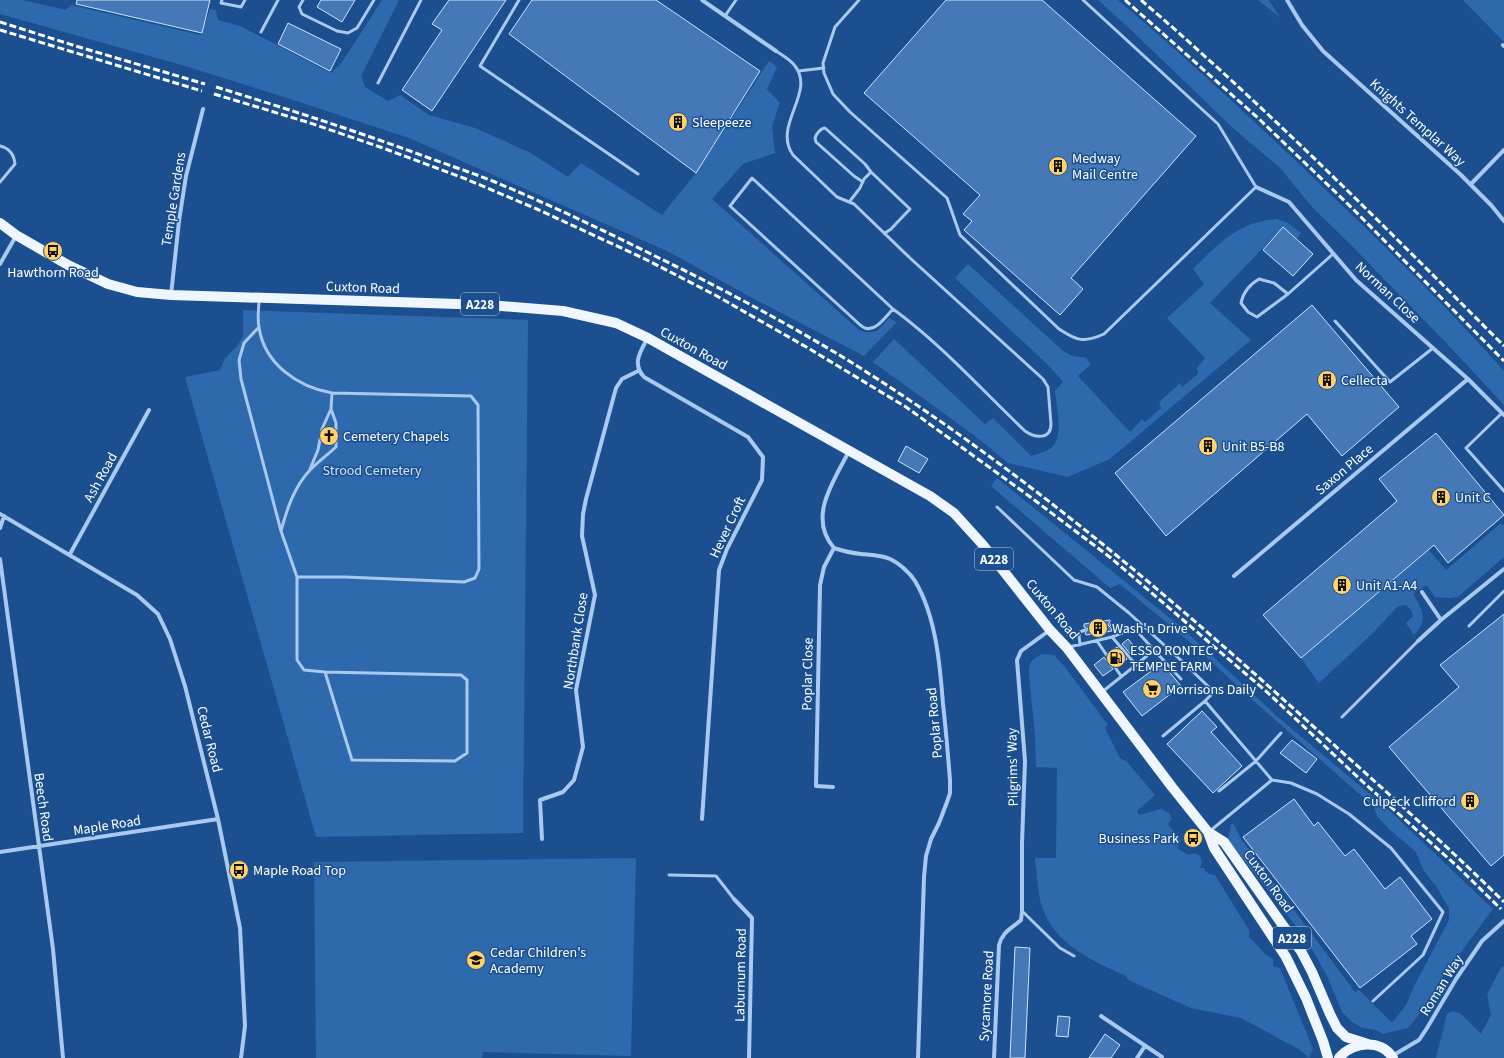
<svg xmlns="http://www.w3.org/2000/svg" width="1504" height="1058" viewBox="0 0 1504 1058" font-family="'Source Sans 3',sans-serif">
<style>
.green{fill:#2e69ad}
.building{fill:#4478b7;stroke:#cfe3fa}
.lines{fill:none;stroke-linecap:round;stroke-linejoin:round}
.service{stroke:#a9c9ee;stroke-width:3}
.minor{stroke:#a9c9ee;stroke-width:4}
.primary{stroke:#f0f6ff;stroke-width:10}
.rail{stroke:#fff;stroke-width:3;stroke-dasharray:7 3;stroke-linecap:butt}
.labels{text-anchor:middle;stroke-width:3;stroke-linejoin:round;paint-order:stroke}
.shield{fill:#1b4f8f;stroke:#bbcadd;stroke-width:1}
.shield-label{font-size:13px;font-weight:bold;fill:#fff}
.poi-label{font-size:14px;fill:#fff;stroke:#1b4f8f;text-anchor:start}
.street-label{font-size:14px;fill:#fff;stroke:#1b4f8f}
.park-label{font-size:14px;fill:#cfe3fa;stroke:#1b4f8f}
</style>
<rect width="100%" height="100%" fill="#1b4f8f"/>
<path class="green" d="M 0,0 L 22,0 L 66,10 L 71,5 L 201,35 L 210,9 L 216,10 L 218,20 L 240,26 L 331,73 L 342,62 L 382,0 L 399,0 L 361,76 L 365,87 L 388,101 L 400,95 L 429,115 L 475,128 L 529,152 L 568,177 L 581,163 L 662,215 L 696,173 L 769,61 L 777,67 L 767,89 L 780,103 L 772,126 L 775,153 L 743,164 L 712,199 L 859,330 C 875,336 879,330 889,318 L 897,322 L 864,356 L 756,300 L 667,251 L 409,138 L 287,98 L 185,66 L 0,14 Z
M 1098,0 L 1118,0 C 1191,62 1261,127 1330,194 C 1390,251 1449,309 1504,371 L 1504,405 L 1452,349 L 1353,247 L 1313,208 L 1280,168 L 1233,128 L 1132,31 Z
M 1258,0 L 1269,0 L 1279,16 L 1279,17 Z
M 1463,0 L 1504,0 L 1504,41 L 1503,41 Z
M 1277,219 L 1288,223 L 1301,233 L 1297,239 L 1283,227 L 1210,303 L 1251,340 L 1110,459 L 1068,477 L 1008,463 L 975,436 L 873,362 L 894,339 L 985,424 L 993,418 L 1031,456 C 1038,454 1046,452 1052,447 C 1064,437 1056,405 1055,391 L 1063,382 L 1049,366 L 955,278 L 968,264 L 1063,351 C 1071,356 1077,358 1085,357 L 1091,364 L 1078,376 L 1130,432 L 1142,419 L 1145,422 L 1161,408 L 1159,402 L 1180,383 L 1182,387 L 1198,374 L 1197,368 L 1205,358 L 1167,318 L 1204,284 L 1193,269 C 1219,243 1238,222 1277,219 Z
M 243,310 L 528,320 L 523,833 L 316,837 L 185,377 L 220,370 L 225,358 L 238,345 L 243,336 Z
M 997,478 L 1181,627 L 1279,718 L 1390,811 L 1493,909 L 1443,976 L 1418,1016 L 1408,1028 L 1383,1034 L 1376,1030 L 1362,1028 L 1352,1022 L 1342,1012 L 1327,976 L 1307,940 L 1228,840 L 1231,824 L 1233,823 L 1241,839 L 1355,992 L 1359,990 L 1392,1023 L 1406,1005 L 1414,986 L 1449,920 L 1449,909 L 1438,889 L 1424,871 L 1416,852 L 1390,830 L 1377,816 L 1374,807 L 1248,696 L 1198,649 L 1120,584 L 1110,588 L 991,486 Z
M 1501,523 L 1502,526 L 1504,524 L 1504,557 L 1458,597 L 1450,598 L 1435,597 L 1426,585 L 1413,594 C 1422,609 1429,620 1414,635 L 1406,623 L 1413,616 L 1411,610 L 1406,605 L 1398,606 L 1373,633 L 1319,683 L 1301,658 L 1429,550 L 1446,570 Z
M 1042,654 L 1054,655 L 1065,667 L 1108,725 L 1105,728 L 1120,758 L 1127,762 L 1155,795 L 1137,811 L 1139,815 L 1161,809 L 1169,813 L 1172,818 L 1168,824 C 1172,831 1178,834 1181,841 L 1177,848 L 1188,855 L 1194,853 L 1200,856 L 1202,862 L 1200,868 L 1204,868 C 1206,873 1210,875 1215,875 L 1249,930 L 1249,937 L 1266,955 L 1273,959 L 1273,966 L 1280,968 L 1313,1049 L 1309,1058 L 1300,1050 L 1241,1018 L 1191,1008 L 1128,980 L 1126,976 C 1093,961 1055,945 1042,907 C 1038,896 1037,872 1035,858 L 1056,858 L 1057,768 L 1036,767 L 1035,736 L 1029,674 C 1029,661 1031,660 1042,654 Z
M 636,858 L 631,1056 L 483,1052 L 482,1058 L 316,1058 L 314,862 Z
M 1502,966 L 1504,967 L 1504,1058 L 1436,1058 L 1447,1014 L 1452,1011 L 1461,1014 L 1481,1034 L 1491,1015 L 1487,994 Z"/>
<path class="building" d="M 77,0 L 210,0 L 202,33 L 76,4 Z
M 321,0 L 355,0 L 342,22 L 317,7 Z
M 449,0 L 506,0 L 432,111 L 402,90 L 442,30 L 432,24 Z
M 532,0 L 656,0 L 760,71 L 696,173 L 509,34 Z
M 946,0 L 1042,0 L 1196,136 L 1071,278 L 1083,289 L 1060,315 L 964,230 L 972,221 L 963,214 L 980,195 L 864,93 Z
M 288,23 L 341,49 L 330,71 L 278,44 Z
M 1283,227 L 1313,254 L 1293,276 L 1263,250 Z
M 1312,305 L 1399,407 L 1342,456 L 1307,414 L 1166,536 L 1115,473 Z
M 1436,433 L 1504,515 L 1448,563 L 1434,545 L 1301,658 L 1263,615 L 1397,501 L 1379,479 Z
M 906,446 L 928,459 L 919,473 L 898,461 Z
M 1504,614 L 1504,855 L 1491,866 L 1389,747 L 1459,687 L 1440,665 Z
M 1110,620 L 1110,622 L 1108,625 L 1111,628 L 1112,631 L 1086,635 L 1085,633 L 1088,629 L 1084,627 L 1084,624 Z
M 1128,639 L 1137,650 L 1131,655 L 1122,644 Z
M 1117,647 L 1127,659 L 1117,666 L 1109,653 Z
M 1104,657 L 1113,669 L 1103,676 L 1094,665 Z
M 1162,663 L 1181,686 L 1142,716 L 1123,692 Z
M 1202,711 L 1217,727 L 1211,732 L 1242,766 L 1213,793 L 1167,744 Z
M 1292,740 L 1317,759 L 1306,773 L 1280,753 Z
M 1294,799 L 1314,826 L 1318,822 L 1345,856 L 1354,849 L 1385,889 L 1400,877 L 1432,919 L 1411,936 L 1417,944 L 1360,988 L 1243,837 Z
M 1015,947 L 1030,948 L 1025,1058 L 1010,1058 Z
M 1058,1016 L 1070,1017 L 1068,1037 L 1056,1036 Z
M 1105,1034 L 1120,1045 L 1111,1058 L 1089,1058 Z"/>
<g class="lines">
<path class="service" d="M 222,0 L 221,3 L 241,7 L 245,0
M 303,0 L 299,7 L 302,14 L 337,31 L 348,33 L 357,28 L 374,0
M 519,0 L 480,66 L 638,174
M 859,0 L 835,27 L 823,63 L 824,73 L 833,94 L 850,112 L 947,198 L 960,235 L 1059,329 C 1077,341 1084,343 1104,334 L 1256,187 L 1218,124 L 1083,0
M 725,16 L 736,0
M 261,32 L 278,0
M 776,51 C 782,55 791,60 795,66 C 816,93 772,125 793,155 L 837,197 L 854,204 L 910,258 L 1043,379 L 1048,387 L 1051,424 C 1051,440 1035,438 1025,431 C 982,390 941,344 893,309 L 752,178 L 730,206 L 857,322 C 859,324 862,327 865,328 C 876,332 886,316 893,309
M 798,71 L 824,68
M 378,83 L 421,0
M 0,146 C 9,148 14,155 15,164 L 0,182
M 863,182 L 854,176 L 816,142 L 815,138 C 816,134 821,128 825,128 L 865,164 L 871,172
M 850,201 L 860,188 L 864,179 L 871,172 L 910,209 L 891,229 L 885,233
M 1288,294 L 1274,283 L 1259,279 C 1249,285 1243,292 1241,303 L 1248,312 L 1257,317 L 1288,294 L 1333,254
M 1335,321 L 1390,382 L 1433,348
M 259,327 L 244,343 L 239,360 L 241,379 L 281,531 L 297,577 L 345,577 L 464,582 L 475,578 L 479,569 L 478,405 L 471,396 L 332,393 C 298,387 264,364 259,327 C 257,318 259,308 259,299
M 1502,413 L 1466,448 L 1504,491
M 310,469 L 318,450 L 322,429 L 331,409
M 997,507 L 1074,580 L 1097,587 L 1129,613 L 1185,664 L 1214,692 L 1205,701
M 281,531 C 287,509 294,487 310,470 C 318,462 327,455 336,447 L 336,423 L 331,409 L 332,393
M 297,577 L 297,660 L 304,670 L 325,672 L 461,675 L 467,680 L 467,753 L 455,761 L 352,760 L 325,672
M 1111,625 C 1119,625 1124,624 1130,630
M 1469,626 L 1504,591
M 1112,637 L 1134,628 L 1154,650 L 1136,665
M 1097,641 L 1121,676
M 1080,645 L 1079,636 L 1080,632 L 1085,630
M 1069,647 L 1112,637 L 1136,665 L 1102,692
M 1154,650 L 1181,679
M 1342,717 L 1418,641
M 1163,736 L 1205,701 L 1272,780
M 1219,791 L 1256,761 L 1281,733
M 1210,831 L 1272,780 L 1291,783 L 1317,794 L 1349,814 L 1391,848 L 1443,912 L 1423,955 L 1373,1001
M 669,875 L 716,876 L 734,899
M 1022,911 L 1060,948 L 1074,956"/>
<path class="minor" d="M 702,0 L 776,51
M 1287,0 L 1302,25 L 1323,51 L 1461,175 L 1491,205 L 1504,221
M 1503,45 L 1504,46
M 1471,184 L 1504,150
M 1256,187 L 1289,202 L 1356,280 L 1468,379 L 1504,415
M 0,264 L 16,236
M 171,295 L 179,221 L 186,176 L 203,109
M 647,339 C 640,352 632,364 644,377 L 748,437 L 763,457 L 762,480 L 727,549 L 719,570 L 702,819
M 849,451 C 834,481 807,517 834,548 C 843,551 851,553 861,554 C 871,555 881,555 890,559 C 899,563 910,573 915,581 C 936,616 940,665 943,704 C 946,730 948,755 950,780 L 950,793 L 947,802 L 939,823 L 931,839 L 926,856 L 924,877 L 918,1058
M 0,514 L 137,595 L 158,614 L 170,639 L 185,686 L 218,819 L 240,928 L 245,1026 L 241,1058
M 0,528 L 4,516
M 70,554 L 149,410
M 0,559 L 53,949 L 63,1058
M 1234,576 L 1468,379
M 1422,592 L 1441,620 L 1504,569
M 1418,641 L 1441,620
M 833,787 L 816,786 L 820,585 L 824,567 L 834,548
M 542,839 L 540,800 L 563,792 L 574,780 L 583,747 L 576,690 L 595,595 L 582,536 L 583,514 L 586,499 L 616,388 L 622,379 L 638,371
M 0,852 L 218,819
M 734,899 L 752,918 L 749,1058
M 1101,1016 L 1162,1057
M 1392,1056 L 1419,1040 L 1427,1028 L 1456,979 L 1482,941 L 1504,921
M 994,1058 L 999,945 C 1003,931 1011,929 1021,920 L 1022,911 L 1022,843 L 1025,761 L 1017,660 L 1021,651 L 1050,630
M 1137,1058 L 1145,1046"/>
<path class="primary" d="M 0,223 L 16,235 L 68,265 L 108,284 L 137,292 L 171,295 L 489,305 L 563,311 L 616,323 L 648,338 L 930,496 L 954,513 L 983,545 L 1050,630 L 1067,648 L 1172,787 L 1208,832 L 1224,842 L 1301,951 L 1312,972 L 1330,1014 L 1337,1028 L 1346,1037 L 1368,1044
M 1208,832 L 1214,848 L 1286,957 L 1306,998 L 1323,1041 L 1328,1058
M 1339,1058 C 1352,1042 1381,1038 1393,1058"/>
<path class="rail" d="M 1125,0 L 1258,118 L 1352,208 L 1504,361
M 1141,0 C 1268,109 1386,228 1504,346
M 0,22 L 79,47 L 205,84
M 0,30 L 202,91
M 216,87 C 288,109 359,132 429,158 C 451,166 473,173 495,182 C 550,205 603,230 657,257 C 719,287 781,320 841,356 C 1008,459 1159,587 1304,718 C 1372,779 1440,839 1504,902
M 214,94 L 307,122 L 380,147 L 466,179 L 539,210 L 643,258 L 715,295 L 808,348 L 906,407 L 1029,496 L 1111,558 L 1268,693 L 1363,782 L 1458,867 L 1501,909"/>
</g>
<defs>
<symbol id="building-disc" viewBox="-11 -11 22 22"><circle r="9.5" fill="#ffd166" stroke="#1b4f8f"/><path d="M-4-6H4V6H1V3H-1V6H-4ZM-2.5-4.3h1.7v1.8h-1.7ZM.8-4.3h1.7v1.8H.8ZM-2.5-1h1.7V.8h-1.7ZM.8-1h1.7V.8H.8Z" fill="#111"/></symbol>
<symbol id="bus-disc" viewBox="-11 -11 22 22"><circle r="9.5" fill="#ffd166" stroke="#1b4f8f"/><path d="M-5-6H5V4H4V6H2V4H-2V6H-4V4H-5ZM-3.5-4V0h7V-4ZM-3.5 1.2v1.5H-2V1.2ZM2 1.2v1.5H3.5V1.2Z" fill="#111"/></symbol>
<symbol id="church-disc" viewBox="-11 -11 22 22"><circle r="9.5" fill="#ffd166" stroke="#1b4f8f"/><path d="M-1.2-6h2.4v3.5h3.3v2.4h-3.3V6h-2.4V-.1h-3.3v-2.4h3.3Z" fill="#111"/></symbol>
<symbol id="fuel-disc" viewBox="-11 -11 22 22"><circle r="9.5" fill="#ffd166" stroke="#1b4f8f"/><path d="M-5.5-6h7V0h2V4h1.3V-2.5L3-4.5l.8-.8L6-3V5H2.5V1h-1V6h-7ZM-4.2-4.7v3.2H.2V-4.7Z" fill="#111"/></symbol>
<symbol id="supermarket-disc" viewBox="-11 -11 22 22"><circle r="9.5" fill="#ffd166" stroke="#1b4f8f"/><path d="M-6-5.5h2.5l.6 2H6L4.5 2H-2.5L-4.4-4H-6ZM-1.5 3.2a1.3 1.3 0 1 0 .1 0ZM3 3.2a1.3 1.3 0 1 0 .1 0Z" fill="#111"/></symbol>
<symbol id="school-disc" viewBox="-11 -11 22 22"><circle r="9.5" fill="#ffd166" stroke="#1b4f8f"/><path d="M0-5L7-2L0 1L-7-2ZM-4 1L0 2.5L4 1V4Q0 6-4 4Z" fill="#111"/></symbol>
</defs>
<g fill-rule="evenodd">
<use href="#building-disc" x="667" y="111" width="22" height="22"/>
<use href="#building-disc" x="1047" y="155" width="22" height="22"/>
<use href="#bus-disc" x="42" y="240" width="22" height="22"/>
<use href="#building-disc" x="1316" y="369" width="22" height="22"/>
<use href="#church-disc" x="318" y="425" width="22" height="22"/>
<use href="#building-disc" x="1197" y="435" width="22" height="22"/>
<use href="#building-disc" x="1430" y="486" width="22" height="22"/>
<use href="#building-disc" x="1331" y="574" width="22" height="22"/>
<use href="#building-disc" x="1087" y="617" width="22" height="22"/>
<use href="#fuel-disc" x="1105" y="647" width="22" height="22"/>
<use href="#supermarket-disc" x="1141" y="678" width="22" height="22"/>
<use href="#building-disc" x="1459" y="790" width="22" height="22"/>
<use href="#bus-disc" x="1182" y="827" width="22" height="22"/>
<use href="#bus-disc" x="228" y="859" width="22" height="22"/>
<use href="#school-disc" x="465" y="949" width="22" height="22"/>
</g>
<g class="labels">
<g class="shield">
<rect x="461" y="293" width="38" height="22" rx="3"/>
<rect x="975" y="548" width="38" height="22" rx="3"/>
<rect x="1273" y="927" width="38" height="22" rx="3"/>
</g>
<g class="shield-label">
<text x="480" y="309">A228</text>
<text x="994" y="564">A228</text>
<text x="1292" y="943">A228</text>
</g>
<g class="poi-label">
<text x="692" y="127">Sleepeeze</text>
<text x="1072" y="163">Medway<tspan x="1072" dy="16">Mail Centre</tspan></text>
<text x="53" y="277" text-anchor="middle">Hawthorn Road</text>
<text x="1341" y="385">Cellecta</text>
<text x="343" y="441">Cemetery Chapels</text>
<text x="1222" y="451">Unit B5-B8</text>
<text x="1455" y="502">Unit C</text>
<text x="1356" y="590">Unit A1-A4</text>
<text x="1112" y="633">Wash'n Drive</text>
<text x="1130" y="655">ESSO RONTEC<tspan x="1130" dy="16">TEMPLE FARM</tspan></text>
<text x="1166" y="694">Morrisons Daily</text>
<text x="1456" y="806" text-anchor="end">Culpeck Clifford</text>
<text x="1179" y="843" text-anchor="end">Business Park</text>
<text x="253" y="875">Maple Road Top</text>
<text x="490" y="957">Cedar Children's<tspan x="490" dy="16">Academy</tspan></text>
</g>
<g class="street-label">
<text transform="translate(1418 122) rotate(42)" y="5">Knights Templar Way</text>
<text transform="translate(173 199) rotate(-81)" y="5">Temple Gardens</text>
<text transform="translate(363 287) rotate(2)" y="5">Cuxton Road</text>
<text transform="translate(1388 292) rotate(43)" y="5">Norman Close</text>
<text transform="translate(694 348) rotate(29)" y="5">Cuxton Road</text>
<text transform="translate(1344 469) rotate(-40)" y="5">Saxon Place</text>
<text transform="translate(100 477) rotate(-61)" y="5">Ash Road</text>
<text transform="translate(727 527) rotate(-65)" y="5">Hever Croft</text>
<text transform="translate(1053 609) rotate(50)" y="5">Cuxton Road</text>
<text transform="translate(575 641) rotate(-81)" y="5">Northbank Close</text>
<text transform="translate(807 674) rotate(-89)" y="5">Poplar Close</text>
<text transform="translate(934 723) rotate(-95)" y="5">Poplar Road</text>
<text transform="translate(210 739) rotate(76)" y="5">Cedar Road</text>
<text transform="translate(1012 767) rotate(-91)" y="5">Pilgrims' Way</text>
<text transform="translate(44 807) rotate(82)" y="5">Beech Road</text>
<text transform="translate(107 825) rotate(-9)" y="5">Maple Road</text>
<text transform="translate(1269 881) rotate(54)" y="5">Cuxton Road</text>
<text transform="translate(740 975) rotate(-89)" y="5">Laburnum Road</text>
<text transform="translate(1441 985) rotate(-58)" y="5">Roman Way</text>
<text transform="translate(986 996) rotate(-87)" y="5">Sycamore Road</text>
</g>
<g class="park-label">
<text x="372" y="475">Strood Cemetery</text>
</g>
</g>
</svg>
